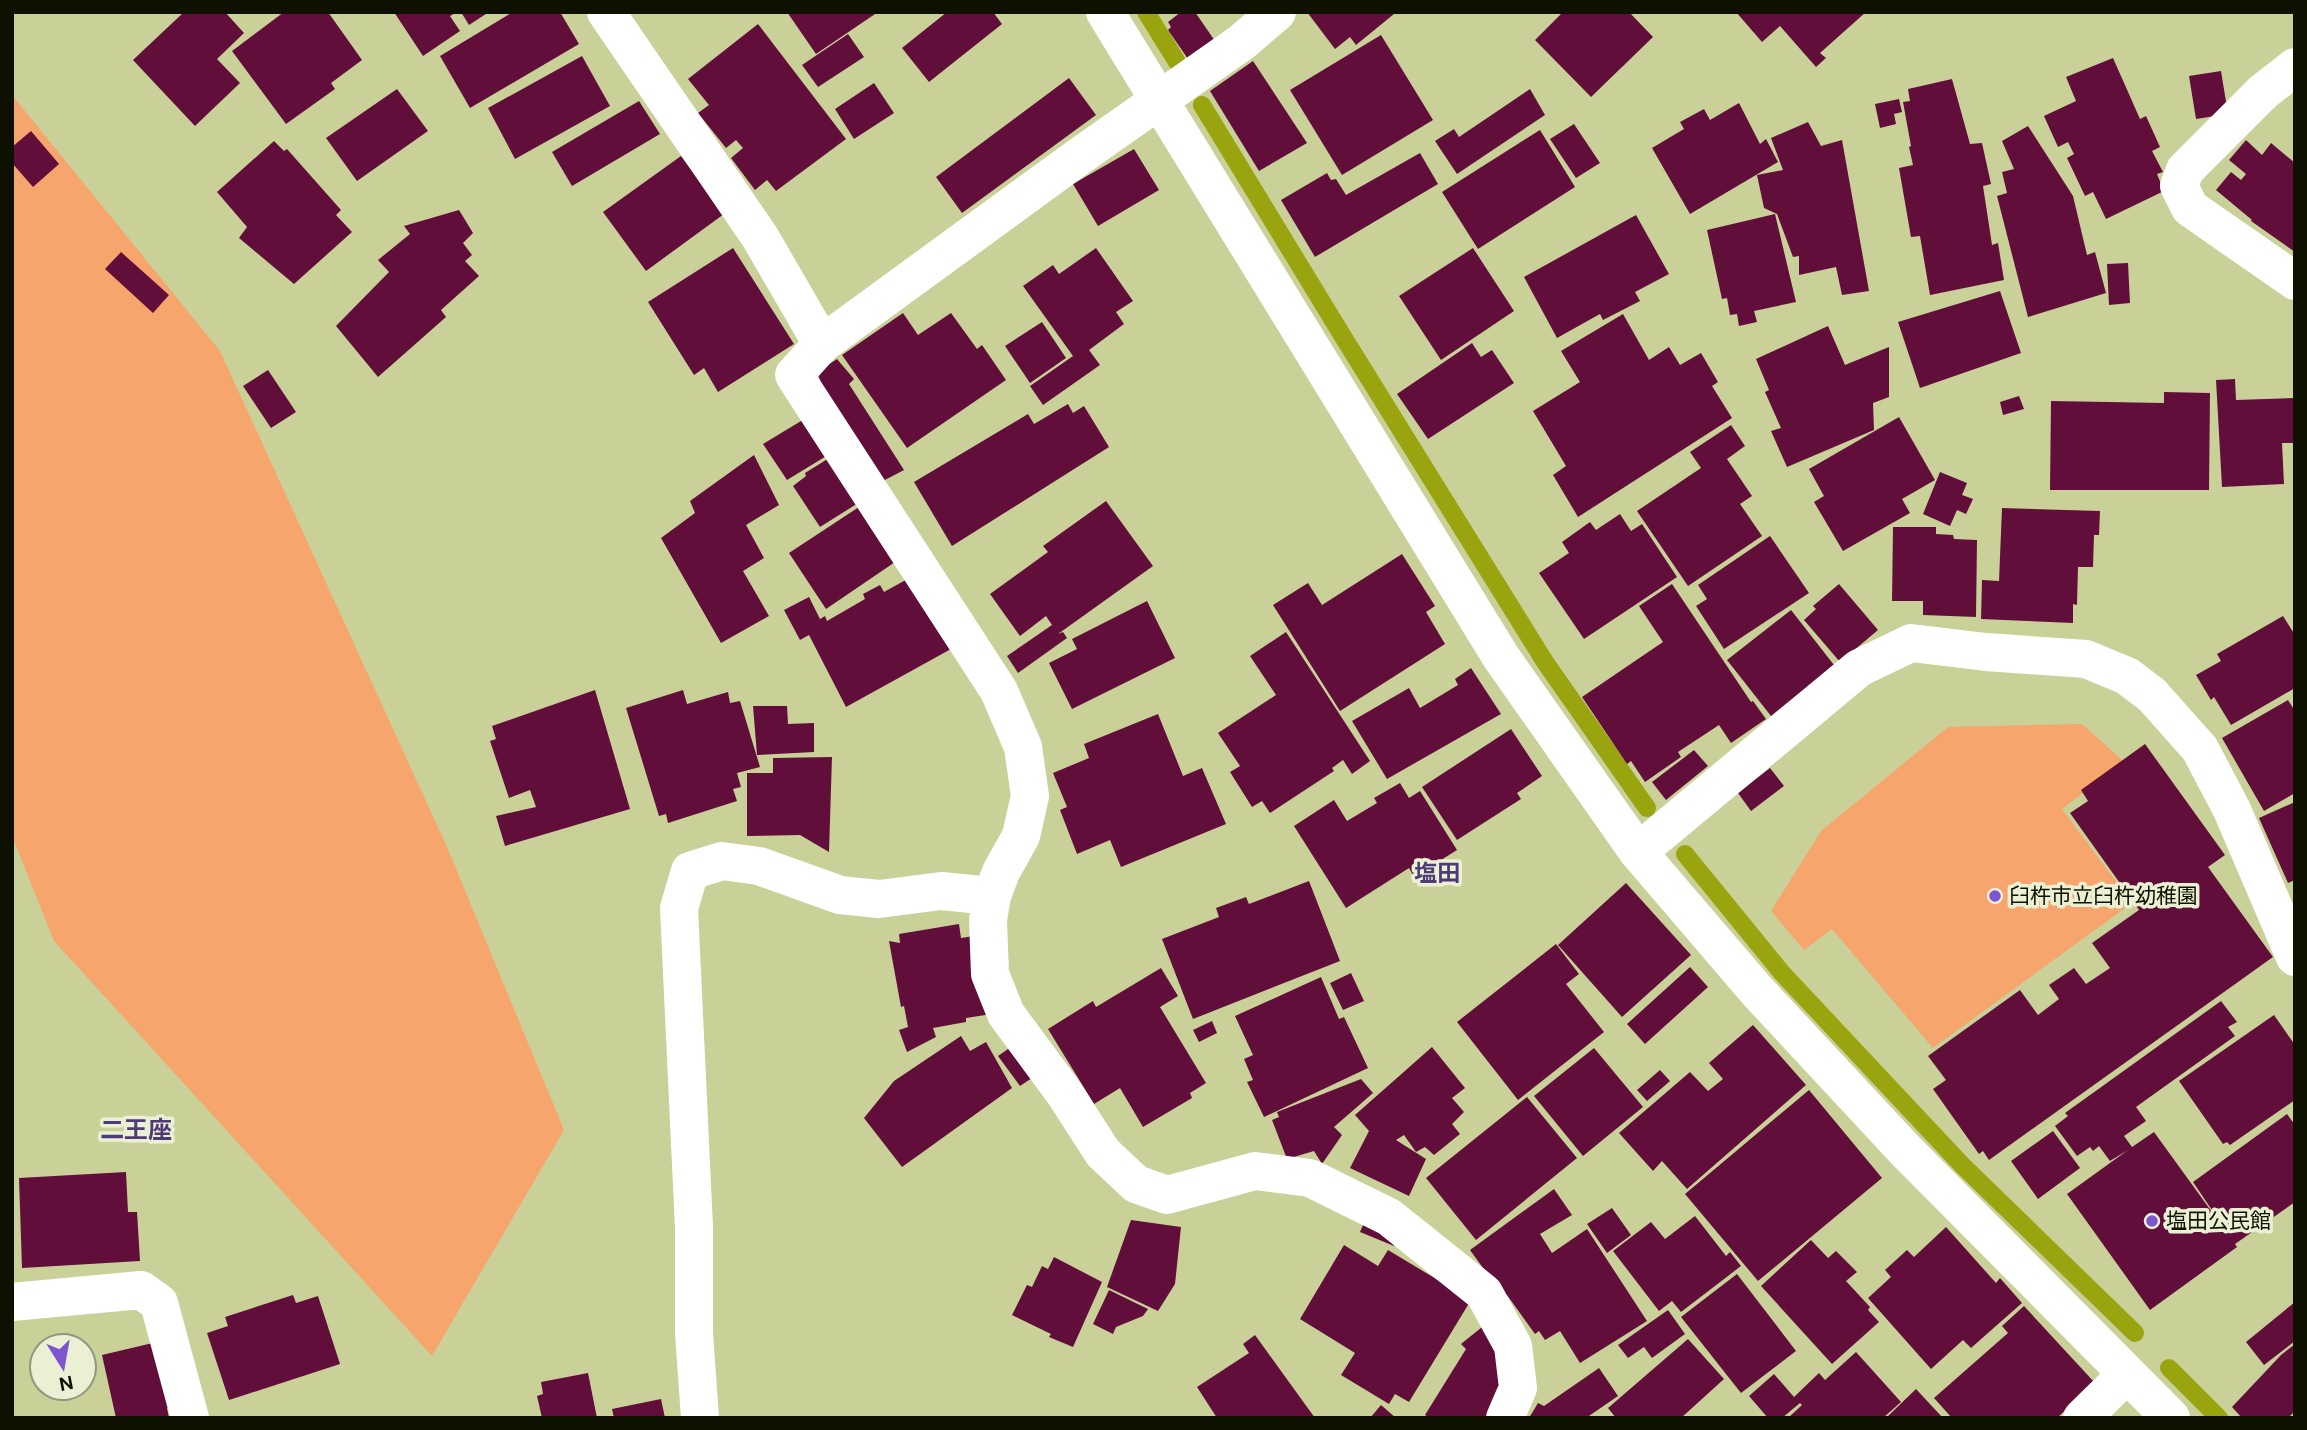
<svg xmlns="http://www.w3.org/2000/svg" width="2307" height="1430" viewBox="0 0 2307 1430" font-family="'DM Sans','Noto Sans JP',sans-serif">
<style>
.green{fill:#f6a56c}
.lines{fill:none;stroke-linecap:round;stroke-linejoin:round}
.stream{stroke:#99a40f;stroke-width:18}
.building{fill:#620e3a}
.minor{stroke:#fff;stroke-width:38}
.poi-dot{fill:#7d56cf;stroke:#ebefd3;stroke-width:2.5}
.labels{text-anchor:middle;stroke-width:7;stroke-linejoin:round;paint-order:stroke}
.poi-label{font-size:21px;fill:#0f1100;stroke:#ebefd3;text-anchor:start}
.neighbourhood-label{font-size:23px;font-weight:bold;fill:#4d3b78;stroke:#ebefd3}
.quarter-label{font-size:24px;font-weight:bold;fill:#4d3b78;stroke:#ebefd3}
</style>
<rect width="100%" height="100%" fill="#c9d199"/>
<path class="green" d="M 12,95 L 220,351 L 447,847 L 564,1130 L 432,1356 L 54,941 L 12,836 Z
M 2082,724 L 2124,762 L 2062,809 L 2132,903 L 1933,1048 L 1832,929 L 1804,950 L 1771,911 L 1821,831 L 1948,727 Z"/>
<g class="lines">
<path class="stream" d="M 1146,12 L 1177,62
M 1202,105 L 1342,335 L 1545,662 L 1647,808
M 1685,854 L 1782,973 L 1962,1165 L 2135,1333
M 2169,1368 L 2219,1418"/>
</g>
<path class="building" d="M 184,12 L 225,12 L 244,33 L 217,59 L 240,83 L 195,126 L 133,60 Z
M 284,12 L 328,12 L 362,60 L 331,83 L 335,89 L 286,124 L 232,51 Z
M 394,12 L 457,12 L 450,16 L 460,31 L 423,56 Z
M 461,12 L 489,12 L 469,25 Z
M 513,12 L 560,12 L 579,44 L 470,108 L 440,56 Z
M 787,12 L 878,12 L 816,54 Z
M 947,12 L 993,12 L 1002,24 L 929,82 L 902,48 Z
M 1181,12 L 1195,12 L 1215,41 L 1188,59 L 1168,30 L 1171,27 L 1168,22 Z
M 1307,12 L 1392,12 L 1394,14 L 1356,45 L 1350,37 L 1335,49 Z
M 1563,12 L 1629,12 L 1653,37 L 1591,97 L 1535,40 Z
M 1736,12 L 1866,12 L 1820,53 L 1826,58 L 1816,67 L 1780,26 L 1762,42 Z
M 758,24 L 846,139 L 776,191 L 767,180 L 755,190 L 731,158 L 743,148 L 736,140 L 726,148 L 698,113 L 709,105 L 688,79 Z
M 848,34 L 864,57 L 818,87 L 802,65 Z
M 1381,35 L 1433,120 L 1342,175 L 1290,90 Z
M 582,56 L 610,106 L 515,159 L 488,108 Z
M 2113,58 L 2140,119 L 2146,116 L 2160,147 L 2152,151 L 2163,172 L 2157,174 L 2164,191 L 2106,219 L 2093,192 L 2085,196 L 2067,158 L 2074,154 L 2068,142 L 2058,147 L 2044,116 L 2076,101 L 2066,77 Z
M 1253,61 L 1307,143 L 1259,171 L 1210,91 Z
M 2221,71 L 2228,114 L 2196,119 L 2189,76 Z
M 1069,78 L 1096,115 L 962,213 L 936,177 Z
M 1952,79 L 1970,144 L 1982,143 L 1991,184 L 1983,186 L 1992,245 L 1998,243 L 2004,280 L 1930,295 L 1920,236 L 1911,237 L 1899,168 L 1913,165 L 1909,147 L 1911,146 L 1903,102 L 1910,101 L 1908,89 Z
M 874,83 L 894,113 L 854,139 L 835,109 Z
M 397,89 L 428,131 L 357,181 L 326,138 Z
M 1530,89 L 1545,115 L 1457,174 L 1435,141 L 1454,129 L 1459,137 Z
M 1899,99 L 1902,112 L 1894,114 L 1896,124 L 1880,128 L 1875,104 Z
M 639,101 L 660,134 L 572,186 L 552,152 Z
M 1739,103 L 1760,144 L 1766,139 L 1778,162 L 1690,214 L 1652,148 L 1684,129 L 1680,122 L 1704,109 L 1710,120 Z
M 1808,122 L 1821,146 L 1842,140 L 1869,291 L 1842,295 L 1836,267 L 1799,275 L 1799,256 L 1793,257 L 1777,214 L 1764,208 L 1757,175 L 1783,170 L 1771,138 Z
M 1574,124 L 1600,163 L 1576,178 L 1550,139 Z
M 2028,126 L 2073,196 L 2087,255 L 2095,252 L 2106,293 L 2028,317 L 1997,196 L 2007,193 L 2002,172 L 2014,169 L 2002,141 Z
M 1540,130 L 1575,187 L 1478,249 L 1442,192 Z
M 31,131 L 59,164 L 33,187 L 12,163 L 12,147 Z
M 2246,140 L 2262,155 L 2271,143 L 2295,163 L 2295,252 L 2251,221 L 2252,220 L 2216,190 L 2231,172 L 2241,180 L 2246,174 L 2229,160 Z
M 274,141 L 284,151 L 287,149 L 341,210 L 336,215 L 352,232 L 294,284 L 239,238 L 247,227 L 217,192 Z
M 1134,149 L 1159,190 L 1098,226 L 1073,184 Z
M 1420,153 L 1438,184 L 1315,257 L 1281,200 L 1327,173 L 1331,180 L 1336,179 L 1346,195 Z
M 681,156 L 724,214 L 646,271 L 603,212 Z
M 459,210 L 473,233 L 463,243 L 472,255 L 465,261 L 479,276 L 441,310 L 446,317 L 378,377 L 336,326 L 389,272 L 378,260 L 410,234 L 404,226 Z
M 1775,214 L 1796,302 L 1754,311 L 1757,322 L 1739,326 L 1737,314 L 1730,315 L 1727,298 L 1722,299 L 1707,230 Z
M 1636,215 L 1669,274 L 1635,292 L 1640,301 L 1603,320 L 1600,314 L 1557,338 L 1524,277 Z
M 733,248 L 794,344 L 718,392 L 704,368 L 694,375 L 648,302 Z
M 1096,248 L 1133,301 L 1116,312 L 1124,324 L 1089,350 L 1100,365 L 1043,405 L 1030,386 L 1073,356 L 1023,286 L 1053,265 L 1059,274 Z
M 1473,248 L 1514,311 L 1441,360 L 1399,296 Z
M 121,252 L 169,295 L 153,313 L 105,269 Z
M 2128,263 L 2130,303 L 2109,305 L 2107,264 Z
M 2000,291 L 2021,353 L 1920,388 L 1898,322 Z
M 903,313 L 918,335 L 951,313 L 977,349 L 982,345 L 1006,380 L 907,448 L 842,355 Z
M 1623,314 L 1649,360 L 1669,347 L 1680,365 L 1701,353 L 1718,382 L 1712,386 L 1732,418 L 1578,517 L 1553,475 L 1566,466 L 1533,411 L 1580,382 L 1561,351 Z
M 1042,322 L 1066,358 L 1030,383 L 1005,346 Z
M 1828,326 L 1845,365 L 1889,347 L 1889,397 L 1873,403 L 1874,430 L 1787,467 L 1771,431 L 1781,428 L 1765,392 L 1769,390 L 1756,359 Z
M 1472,343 L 1481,357 L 1492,350 L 1514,383 L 1428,439 L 1397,394 Z
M 837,359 L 854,379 L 849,384 L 904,470 L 883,481 L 827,399 L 817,372 Z
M 268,370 L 296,412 L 271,428 L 243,386 Z
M 2235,379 L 2236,400 L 2295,398 L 2295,443 L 2282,443 L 2284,484 L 2222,487 L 2216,380 Z
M 2164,392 L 2210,393 L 2209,490 L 2050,490 L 2051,401 L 2164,403 Z
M 2019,396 L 2024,409 L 2003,415 L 2000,402 Z
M 1068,404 L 1073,413 L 1084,406 L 1109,447 L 952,546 L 914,482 L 1028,414 L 1034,424 Z
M 1899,417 L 1935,480 L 1902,499 L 1910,513 L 1843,551 L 1814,502 L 1824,496 L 1809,469 Z
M 806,418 L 828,455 L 787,480 L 763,444 Z
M 1731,425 L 1745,446 L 1727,459 L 1752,496 L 1740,504 L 1762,536 L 1688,586 L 1637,511 L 1701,468 L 1690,452 Z
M 754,455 L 779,505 L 746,525 L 764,558 L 743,571 L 769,616 L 721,643 L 661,538 L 695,513 L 690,501 Z
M 834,455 L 863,500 L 820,527 L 793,486 L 806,476 L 805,473 Z
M 1940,472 L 1967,483 L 1962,495 L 1973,499 L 1966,514 L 1957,510 L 1950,526 L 1923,514 Z
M 1106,501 L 1153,566 L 1058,634 L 1063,632 L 1067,638 L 1018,673 L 1007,656 L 1052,625 L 1046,616 L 1020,636 L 990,594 L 1048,552 L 1043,546 Z
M 865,503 L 901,558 L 826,609 L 789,553 Z
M 2002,508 L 2100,511 L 2099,535 L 2094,535 L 2093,567 L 2078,567 L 2077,605 L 2073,604 L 2073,623 L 1981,619 L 1982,580 L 1999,581 Z
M 1620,514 L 1631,531 L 1642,524 L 1677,577 L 1584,639 L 1539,573 L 1569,553 L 1562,542 L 1590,522 L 1596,530 Z
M 1893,527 L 1936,527 L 1936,534 L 1953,535 L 1954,539 L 1977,540 L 1976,617 L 1923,615 L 1923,601 L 1892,601 Z
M 1770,536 L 1809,593 L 1724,649 L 1696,606 L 1707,599 L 1698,585 Z
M 1402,554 L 1435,606 L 1426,612 L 1445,644 L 1340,711 L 1273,605 L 1308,583 L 1322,605 Z
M 911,577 L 951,649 L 846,707 L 809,635 L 800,640 L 784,610 L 809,597 L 820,619 L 825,616 L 827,621 L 865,599 L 863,594 L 880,585 L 884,592 Z
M 1672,584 L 1751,702 L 1753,701 L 1766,719 L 1731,743 L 1719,725 L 1678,752 L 1681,757 L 1645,782 L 1631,761 L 1627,764 L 1582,697 L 1663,642 L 1639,606 Z
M 1839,584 L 1878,630 L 1840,662 L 1804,620 L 1816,609 L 1813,606 Z
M 1147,601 L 1175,658 L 1072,709 L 1049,663 L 1077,649 L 1072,639 Z
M 1791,610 L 1834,665 L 1771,716 L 1727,660 Z
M 2283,616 L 2295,635 L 2295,688 L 2231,725 L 2214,697 L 2211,700 L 2196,675 L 2221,661 L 2217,654 Z
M 1286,632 L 1370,761 L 1352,774 L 1343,760 L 1332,768 L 1334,771 L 1270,813 L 1262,801 L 1252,807 L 1230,772 L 1240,766 L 1218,733 L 1276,695 L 1250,656 Z
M 1471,668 L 1501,714 L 1387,779 L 1352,721 L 1409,688 L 1420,708 L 1458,685 L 1455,679 Z
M 595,690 L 630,809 L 505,846 L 496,816 L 536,807 L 530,790 L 509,798 L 490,741 L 496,739 L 492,726 Z
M 683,690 L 687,704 L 728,692 L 730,703 L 740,701 L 760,767 L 737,773 L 741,787 L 733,789 L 737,801 L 668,823 L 666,814 L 659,816 L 626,708 Z
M 2288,700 L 2295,711 L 2295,793 L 2264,811 L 2222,738 Z
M 753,706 L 787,706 L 788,724 L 814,723 L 814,752 L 757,755 Z
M 1158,714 L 1183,776 L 1202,768 L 1226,824 L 1121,867 L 1110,840 L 1077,854 L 1060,810 L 1067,807 L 1053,773 L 1089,758 L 1084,744 Z
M 1511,729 L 1542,776 L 1517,793 L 1521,799 L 1457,840 L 1422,787 Z
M 2145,744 L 2225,855 L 2208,867 L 2273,957 L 1989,1160 L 1983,1151 L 1979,1154 L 1933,1089 L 1946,1080 L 1928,1056 L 2020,990 L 2038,1015 L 2059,999 L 2049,985 L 2074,968 L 2086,984 L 2110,968 L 2092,943 L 2139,910 L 2070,813 L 2088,801 L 2081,790 Z
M 1694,750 L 1708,766 L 1666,800 L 1652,782 Z
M 832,757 L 829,852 L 800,835 L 747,836 L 747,773 L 773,773 L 773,758 Z
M 1770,768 L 1784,786 L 1751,811 L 1738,793 Z
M 1400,783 L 1409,798 L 1420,791 L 1457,850 L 1414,877 L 1409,868 L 1346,908 L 1294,826 L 1334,800 L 1347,821 L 1377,803 L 1374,798 Z
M 2295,802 L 2295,880 L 2288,883 L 2259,818 Z
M 1309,881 L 1340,961 L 1193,1019 L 1162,939 L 1219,917 L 1216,908 L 1246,897 L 1249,904 Z
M 1626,883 L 1691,955 L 1622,1017 L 1558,945 Z
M 959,924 L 961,938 L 981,935 L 992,1014 L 966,1018 L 966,1022 L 933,1028 L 936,1037 L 907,1052 L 899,1030 L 908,1027 L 904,1006 L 901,1007 L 889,941 L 900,943 L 899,934 Z
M 1556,944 L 1579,974 L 1566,984 L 1604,1032 L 1518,1100 L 1457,1022 Z
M 1690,967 L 1708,987 L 1645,1044 L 1627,1024 Z
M 1161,968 L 1178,996 L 1160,1007 L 1206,1083 L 1190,1093 L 1192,1098 L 1143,1127 L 1120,1088 L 1094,1104 L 1048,1029 L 1093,1001 L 1096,1007 Z
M 1351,973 L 1364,1001 L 1343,1010 L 1330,983 Z
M 1321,977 L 1339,1019 L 1344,1017 L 1368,1068 L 1264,1117 L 1247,1082 L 1253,1080 L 1244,1059 L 1253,1055 L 1235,1016 Z
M 2221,1001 L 2237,1022 L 2228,1027 L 2235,1036 L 2136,1107 L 2146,1121 L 2124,1136 L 2132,1147 L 2154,1132 L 2230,1237 L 2193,1182 L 2287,1114 L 2295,1125 L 2295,1202 L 2235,1244 L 2237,1247 L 2150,1310 L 2067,1194 L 2128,1150 L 2110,1161 L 2099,1146 L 2093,1151 L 2090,1147 L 2077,1156 L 2055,1126 L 2068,1116 L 2065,1113 Z
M 2274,1015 L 2295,1045 L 2295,1100 L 2230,1145 L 2227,1142 L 2223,1144 L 2179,1081 Z
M 1212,1021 L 1217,1033 L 1199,1042 L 1193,1030 Z
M 1753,1025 L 1806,1085 L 1687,1189 L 1662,1161 L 1653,1171 L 1619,1133 L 1690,1072 L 1708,1091 L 1723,1079 L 1709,1063 Z
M 961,1036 L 970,1051 L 986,1042 L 1012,1088 L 902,1167 L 864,1118 L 894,1081 Z
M 1018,1042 L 1038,1074 L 1020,1086 L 998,1056 Z
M 1432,1047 L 1465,1088 L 1452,1098 L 1464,1112 L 1452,1124 L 1460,1134 L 1434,1155 L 1425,1147 L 1416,1152 L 1404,1135 L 1396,1140 L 1426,1159 L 1409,1196 L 1350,1168 L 1369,1131 L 1355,1115 Z
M 1594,1048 L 1643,1107 L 1583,1156 L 1534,1096 Z
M 1660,1070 L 1670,1081 L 1647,1101 L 1637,1090 Z
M 1361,1079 L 1373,1093 L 1334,1127 L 1342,1135 L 1322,1164 L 1314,1151 L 1287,1159 L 1272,1120 L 1279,1117 L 1277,1112 Z
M 1809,1090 L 1882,1178 L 1758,1281 L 1685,1194 Z
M 1527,1097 L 1577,1158 L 1476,1240 L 1426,1178 Z
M 2053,1131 L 2080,1168 L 2038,1199 L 2011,1161 Z
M 126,1172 L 128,1212 L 137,1212 L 140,1261 L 22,1268 L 19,1178 Z
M 1554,1189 L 1572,1215 L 1540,1234 L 1552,1253 L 1587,1229 L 1647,1321 L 1580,1363 L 1560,1331 L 1545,1340 L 1539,1331 L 1535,1334 L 1507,1295 L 1504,1297 L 1470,1250 Z
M 1612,1208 L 1631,1235 L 1607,1253 L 1587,1224 Z
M 1367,1216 L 1401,1231 L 1394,1246 L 1360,1232 Z
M 1695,1216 L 1726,1256 L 1730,1252 L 1741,1266 L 1681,1312 L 1672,1301 L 1659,1311 L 1613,1251 L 1651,1222 L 1665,1239 Z
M 1131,1220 L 1181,1227 L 1175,1284 L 1158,1311 L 1107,1287 Z
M 1946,1227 L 1996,1283 L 2000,1278 L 2022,1303 L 1971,1348 L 1963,1340 L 1931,1369 L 1868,1298 L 1891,1277 L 1885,1270 L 1907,1250 L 1914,1257 Z
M 1811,1240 L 1828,1258 L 1836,1251 L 1857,1272 L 1846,1281 L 1870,1307 L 1868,1310 L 1879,1322 L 1832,1364 L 1761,1286 Z
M 1344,1245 L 1378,1266 L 1388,1250 L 1471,1300 L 1409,1402 L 1395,1394 L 1389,1404 L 1341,1375 L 1355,1353 L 1300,1319 Z
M 1054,1257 L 1102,1282 L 1073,1347 L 1049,1337 L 1051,1334 L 1012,1315 L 1027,1285 L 1032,1287 L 1042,1266 L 1048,1269 Z
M 1737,1274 L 1796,1351 L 1741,1393 L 1681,1317 Z
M 1109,1290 L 1148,1309 L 1143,1316 L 1116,1327 L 1113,1334 L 1093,1324 Z
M 293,1295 L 296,1303 L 318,1296 L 340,1364 L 229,1400 L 207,1333 L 228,1326 L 225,1317 Z
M 2295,1302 L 2295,1341 L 2264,1365 L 2246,1342 Z
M 2024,1306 L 2095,1383 L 2057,1418 L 1952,1418 L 1934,1398 L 2008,1333 L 2002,1326 Z
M 1668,1310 L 1685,1334 L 1652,1358 L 1644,1347 L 1628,1358 L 1618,1345 Z
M 1487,1323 L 1513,1380 L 1498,1418 L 1430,1418 L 1425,1415 L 1466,1349 L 1461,1344 Z
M 1255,1335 L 1315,1418 L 1217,1418 L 1197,1387 L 1249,1353 L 1243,1344 Z
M 1688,1339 L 1724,1379 L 1681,1418 L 1616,1418 L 1608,1408 Z
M 157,1342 L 173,1406 L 167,1408 L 169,1418 L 116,1418 L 102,1355 Z
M 2295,1344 L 2295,1411 L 2288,1418 L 2242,1418 L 2232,1407 L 2281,1355 Z
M 1856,1352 L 1901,1402 L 1883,1418 L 1788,1418 L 1802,1405 L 1800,1403 L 1782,1418 L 1768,1418 L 1749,1396 L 1774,1374 L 1794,1397 L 1819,1373 L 1825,1380 Z
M 1599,1368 L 1618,1396 L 1586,1418 L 1529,1418 L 1538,1403 L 1544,1406 Z
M 588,1373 L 597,1418 L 542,1418 L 537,1396 L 543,1394 L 541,1382 Z
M 1916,1389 L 1943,1418 L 1886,1418 Z
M 661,1399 L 665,1418 L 614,1418 L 612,1409 Z
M 1381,1405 L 1396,1418 L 1370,1418 Z"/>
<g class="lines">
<path class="minor" d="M 606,12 L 760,237 L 822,344 L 1077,158 L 1242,42 L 1277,12
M 1105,12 L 1501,657 L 1638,852 L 1757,991 L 1905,1150 L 2171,1418
M 2295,67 L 2263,92 L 2185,170 L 2179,186 L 2190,208 L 2295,281
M 822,344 L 794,375 L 999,691 L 1023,747 L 1030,796 L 1021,836 L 1001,872 L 992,896 L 988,920 L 990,974 L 1006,1014 L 1065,1094 L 1103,1153 L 1136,1184 L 1167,1195 L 1255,1171 L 1310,1178 L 1389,1217 L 1484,1293 L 1513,1346 L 1518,1388 L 1505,1418
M 1638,852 L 1859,668 L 1911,643 L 1986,652 L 2086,659 L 2127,676 L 2152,695 L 2200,749 L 2232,810 L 2295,957
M 12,1302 L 141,1290 L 159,1303 L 190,1418
M 700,1418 L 694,1333 L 694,1228 L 679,908 L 690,871 L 722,861 L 759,866 L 840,895 L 879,899 L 941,891 L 992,896
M 2082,1418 L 2127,1374"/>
</g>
<g class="poi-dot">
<circle cx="1995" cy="896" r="7"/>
<circle cx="2152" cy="1221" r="7"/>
</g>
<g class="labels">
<g class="poi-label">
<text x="2009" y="903">臼杵市立臼杵幼稚園</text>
<text x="2166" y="1228">塩田公民館</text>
</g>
<g class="neighbourhood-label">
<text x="1437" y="881">塩田</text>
</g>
<g class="quarter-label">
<text x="136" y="1138">二王座</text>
</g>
</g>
<rect width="2307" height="1430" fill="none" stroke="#0f1100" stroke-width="28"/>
<g transform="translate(63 1367) rotate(169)"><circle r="33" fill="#ebefd3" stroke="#93967f" stroke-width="2"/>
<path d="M0-5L12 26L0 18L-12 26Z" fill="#7d56cf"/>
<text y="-10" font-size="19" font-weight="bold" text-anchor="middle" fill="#0f1100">N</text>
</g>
</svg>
